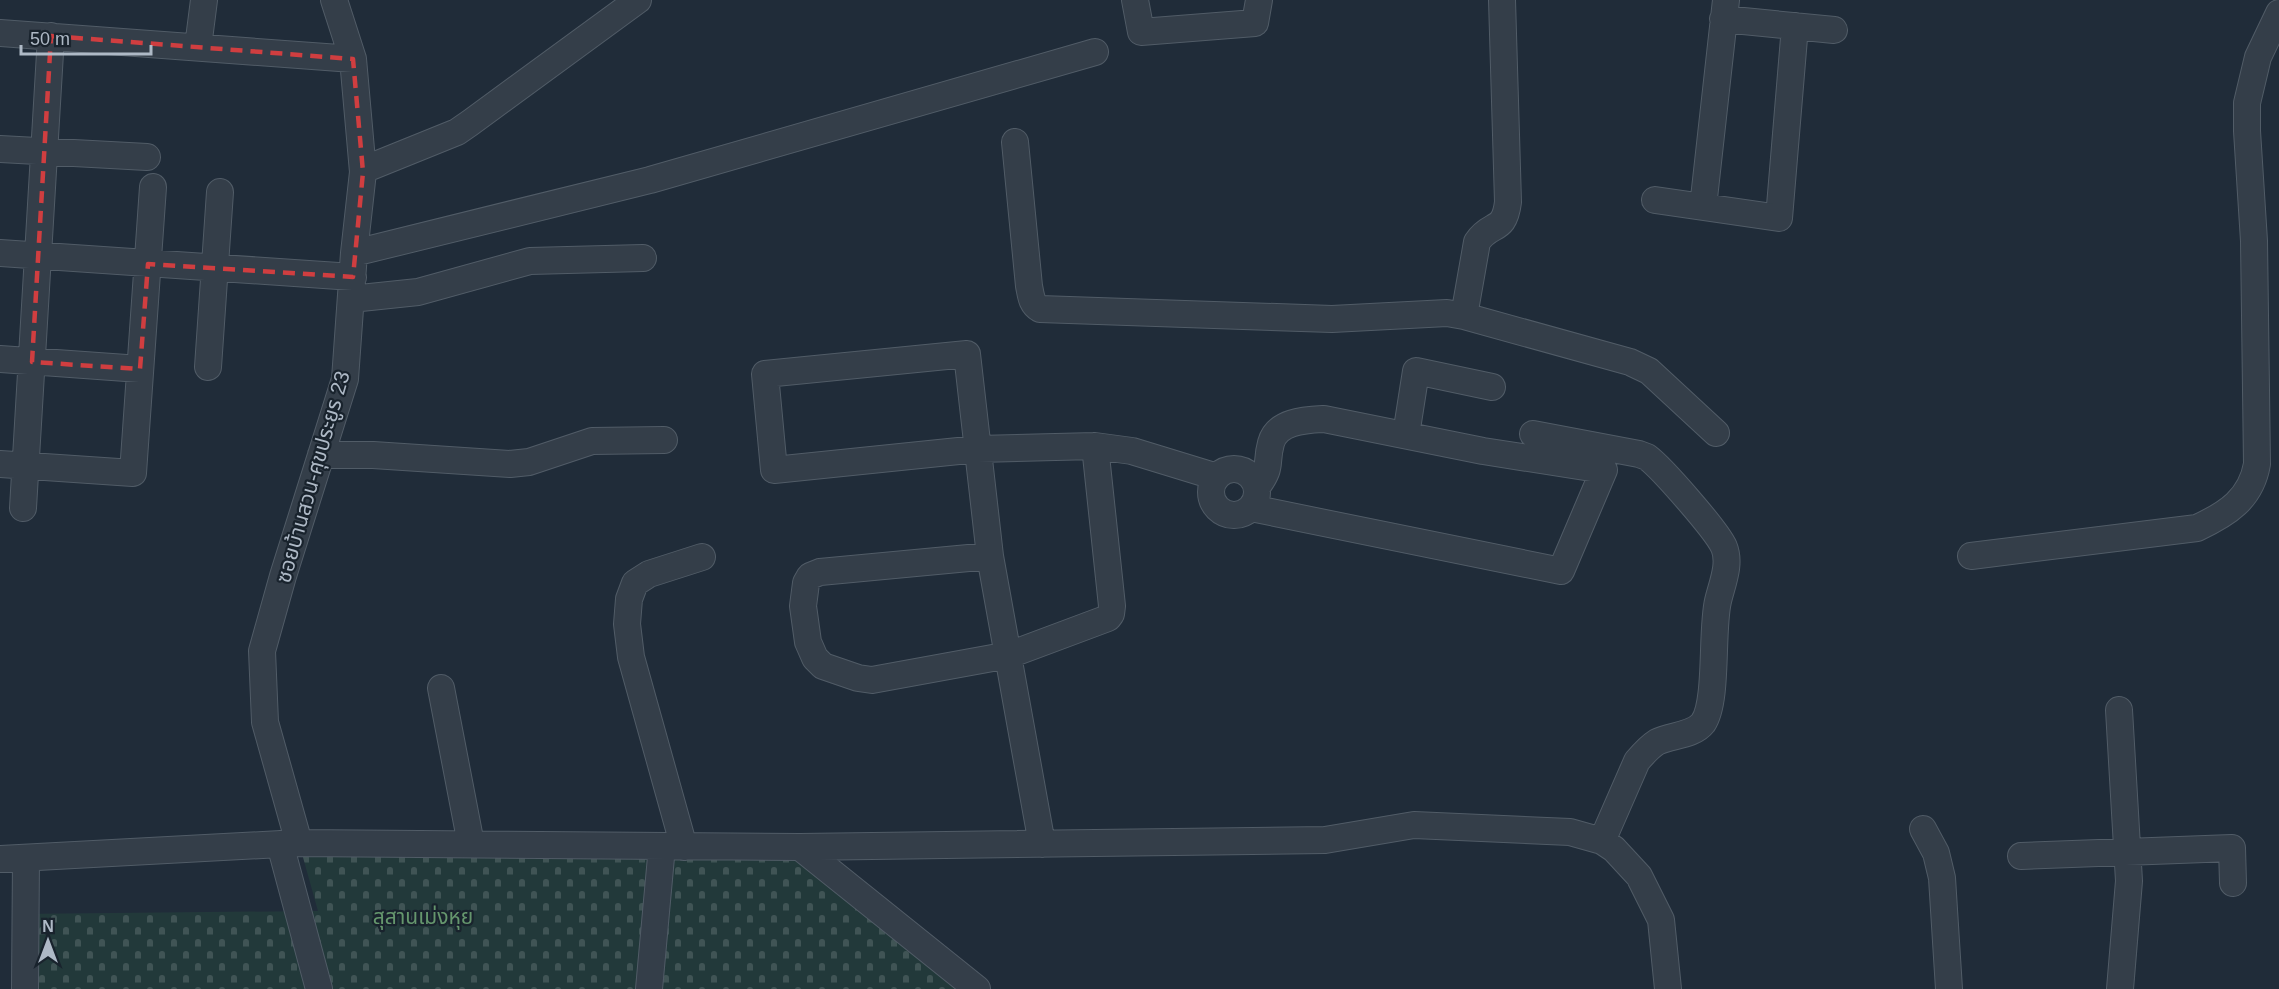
<svg xmlns="http://www.w3.org/2000/svg" width="2279" height="989" viewBox="0 0 2279 989" font-family="Helvetica,'Noto Sans Thai',sans-serif">
<style>
.cemetery{fill:url(#cemetery-stones)}
.lines{fill:none;stroke-linecap:round;stroke-linejoin:round}
.minor-casing{stroke:#515c67;stroke-width:28}
.minor{stroke:#343e49;stroke-width:26}
.marked{fill:none;stroke:#d03e40;stroke-width:4.5;stroke-dasharray:12 8;stroke-linejoin:round}
.labels{text-anchor:middle;stroke-width:4.5;stroke-linejoin:round;paint-order:stroke}
.street-label{font-size:21px;fill:#aeb9c6;stroke:#19232d}
.park-label{font-size:21px;fill:#65966d;stroke:#19232d}
</style>
<defs>
<pattern id="cemetery-stones" width="16" height="16" patternUnits="userSpaceOnUse" patternTransform="scale(1.5)"><rect width="16" height="16" fill="#22393a"/><path d="M2 7V4a2 2 0 0 1 4 0v3zM10 15v-3a2 2 0 0 1 4 0v3z" fill="#405455"/></pattern>
</defs>
<rect width="100%" height="100%" fill="#202c39"/>
<path class="cemetery" d="M 299,843 L 800,847 L 977,989 L 16,989 L 19,914 L 318,911 Z"/>
<g class="lines">
<defs>
<path id="minor" d="M 1135,0 L 1141,32 L 1255,23 L 1259,0
M 1723,19 L 1834,30
M 0,33 L 353,59
M 198,47 L 204,0
M 1015,142 L 1029,286 C 1031,295 1031,304 1040,309 L 1332,319 L 1447,313 L 1464,316 L 1630,362 L 1649,371 L 1716,433
M 0,149 L 147,157
M 363,170 L 457,132 L 470,123 L 638,0
M 1655,200 L 1779,218 L 1795,26
M 1703,207 L 1726,0
M 0,253 L 353,277
M 354,253 L 650,180 L 1095,52
M 351,299 L 418,292 L 530,261 L 643,258
M 1464,316 L 1477,242 C 1491,221 1504,234 1508,202 L 1502,0
M 0,359 L 140,369
M 208,367 L 220,192
M 1533,434 L 1639,454 L 1647,457 C 1662,468 1717,531 1724,547 C 1731,564 1722,584 1718,601 C 1711,630 1718,702 1703,723 C 1693,736 1670,735 1657,742 C 1649,747 1643,754 1637,761 L 1602,841
M 1406,435 L 1416,371 L 1492,387
M 321,455 L 373,455 L 510,464 L 529,462 L 592,441 L 664,440
M 0,464 L 133,473 L 153,187
M1211 492a23 23 0 1 1 46 0a23 23 0 1 1-46 0Z
M 23,508 L 51,36
M 1251,508 L 1561,571 L 1604,470 L 1483,451 L 1324,419 C 1305,420 1277,421 1271,443 C 1265,465 1273,465 1257,487
M 990,556 L 820,572 L 810,576 L 806,583 L 803,606 L 808,642 L 815,658 L 823,666 L 858,678 L 872,680 L 1009,655 L 1108,618 L 1111,614 L 1112,606 L 1095,446
M 1971,556 L 2197,528 C 2227,514 2251,499 2257,464 L 2254,241 L 2247,131 L 2247,103 L 2258,57 L 2279,13
M 441,688 L 471,844
M 2119,710 L 2129,881 L 2120,989
M 1923,829 L 1936,853 L 1942,878 L 1949,989
M 299,843 L 265,722 L 262,651 L 283,576 L 345,379 L 354,253 L 363,172 L 353,59 L 334,0
M 280,844 L 319,989
M 1042,844 L 990,556 L 967,354 L 765,374 L 774,470 L 978,449 L 1095,446 L 1132,451 L 1217,477
M 684,847 L 631,657 L 627,624 L 629,599 L 635,583 L 649,574 L 702,557
M 800,847 L 977,989
M 2021,856 L 2232,848 L 2233,883
M 0,859 L 299,843 L 800,847 L 1325,840 L 1414,825 L 1570,832 L 1602,841 L 1614,849 L 1639,876 L 1661,920 L 1668,989
M 25,989 L 26,858
M 649,989 L 662,846"/>
</defs>
<use href="#minor" class="minor-casing"/>
<use href="#minor" class="minor"/>
</g>
<path class="marked" d="M 51,36 L 353,59 L 363,172 L 353,277 L 148,264 L 140,369 L 32,362 Z"/>
<g class="labels">
<g class="street-label">
<text transform="translate(313 477) rotate(-74)" y="7">ซอยบ้านสวน-ศุขประยูร 23</text>
</g>
<g class="park-label">
<text x="423" y="924">สุสานเม่งหุย</text>
</g>
</g>
<g transform="translate(48 941)" stroke="#19232d" stroke-width="4.5" paint-order="stroke">
<path d="M0-4.5L10 22L0 15L-10 22Z" fill="#aeb9c6"/>
<text y="-9" font-size="16" font-weight="bold" text-anchor="middle" fill="#aeb9c6">N</text>
</g>
<path d="M21 45v9h130v-9" fill="none" stroke="#aeb9c6" stroke-width="3"/>
<text x="30" y="45" font-size="18" fill="#aeb9c6" stroke="#19232d" stroke-width="4.5" paint-order="stroke">50 m</text>
</svg>
